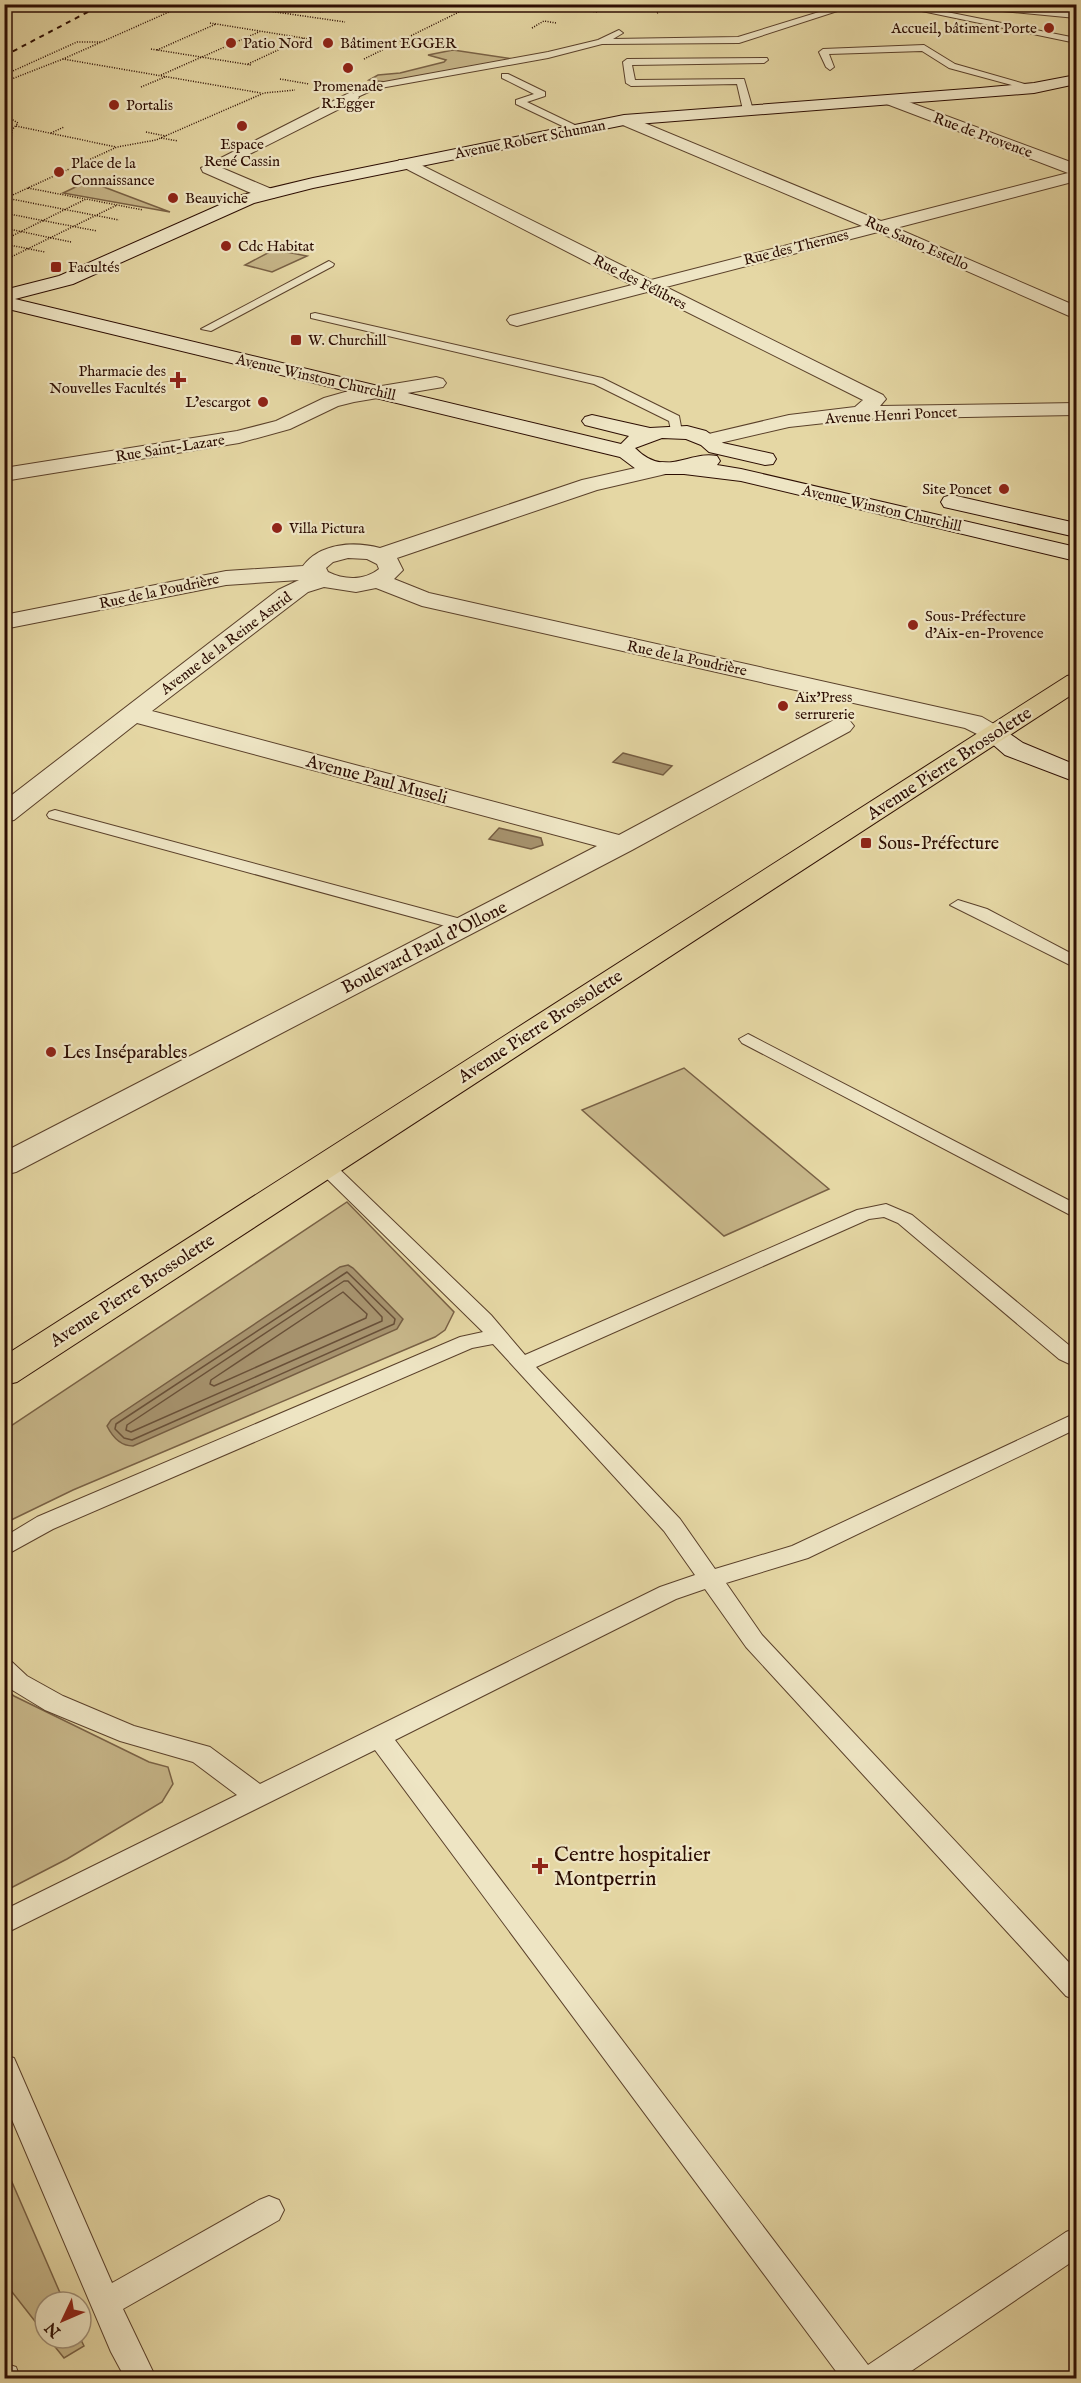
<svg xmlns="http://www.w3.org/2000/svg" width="1081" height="2383" viewBox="0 0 1081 2383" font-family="'IM FELL English',serif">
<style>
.green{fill:#c6b588;stroke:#796145;stroke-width:1.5}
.water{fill:#a6926d;stroke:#755d42;stroke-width:1.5}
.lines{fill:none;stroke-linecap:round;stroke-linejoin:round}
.shore{stroke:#695038;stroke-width:1.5}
.lane-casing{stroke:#5a402a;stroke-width:2}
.street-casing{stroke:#5a402a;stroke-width:2}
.secondary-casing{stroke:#2c0d02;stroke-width:2}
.primary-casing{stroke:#2c0d02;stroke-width:2}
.path{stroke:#2c0d02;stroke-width:1.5;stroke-dasharray:1 1.5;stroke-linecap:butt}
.lane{fill:#eee5c4;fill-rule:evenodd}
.street{fill:#eee5c4;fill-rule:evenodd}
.secondary{fill:#eee5c4;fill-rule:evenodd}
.primary{fill:#e5d7a4;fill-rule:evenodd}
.rail{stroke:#2c0d02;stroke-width:2;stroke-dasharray:5 5;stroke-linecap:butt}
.poi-dot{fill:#8f2418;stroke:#eee5c4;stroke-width:2}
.labels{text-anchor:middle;stroke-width:4.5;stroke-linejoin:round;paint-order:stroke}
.far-poi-label{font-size:15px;fill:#2c0d02;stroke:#eee5c4;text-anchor:start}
.far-street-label{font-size:15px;fill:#2c0d02;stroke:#eee5c4}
.street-label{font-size:18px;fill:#2c0d02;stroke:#eee5c4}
.poi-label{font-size:18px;fill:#2c0d02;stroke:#eee5c4;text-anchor:start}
.near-poi-label{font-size:21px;fill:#2c0d02;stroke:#eee5c4;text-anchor:start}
</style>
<rect width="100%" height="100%" fill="#e5d7a4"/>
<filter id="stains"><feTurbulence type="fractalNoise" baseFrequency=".00333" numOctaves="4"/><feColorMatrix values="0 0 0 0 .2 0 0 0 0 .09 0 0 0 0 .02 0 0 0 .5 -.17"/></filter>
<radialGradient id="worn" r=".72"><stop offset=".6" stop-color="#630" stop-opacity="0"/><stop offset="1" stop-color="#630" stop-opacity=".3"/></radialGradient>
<path class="green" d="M 453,50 L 513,59 L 386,82 L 369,80 L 378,75 L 400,73 L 444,62 L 446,60 L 428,55 Z
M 88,181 L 170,212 L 63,193 Z
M 281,246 L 293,248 L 286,252 L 307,256 L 272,272 L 245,265 Z
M 684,1068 L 829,1189 L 724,1236 L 582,1110 Z
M 347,1202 L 454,1312 L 445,1330 L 435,1337 L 73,1490 L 5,1523 L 5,1430 Z
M 5,1688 L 14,1696 L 149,1762 L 168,1767 L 173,1784 L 162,1802 L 67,1859 L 5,1891 Z
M 5,2166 L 64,2302 L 45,2302 L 45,2334 L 5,2283 Z
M 48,2338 L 80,2338 L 84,2346 L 64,2358 Z"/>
<path class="water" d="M 623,753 L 672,766 L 663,775 L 613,762 Z
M 499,828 L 541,838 L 543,845 L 531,849 L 489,839 Z
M 348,1265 L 353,1268 L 403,1319 L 397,1329 L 133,1446 C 120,1446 112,1436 107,1426 L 111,1420 L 340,1267 Z"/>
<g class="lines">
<path class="shore" d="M 347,1272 L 395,1319 L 394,1324 L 132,1440 L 124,1438 L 115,1429 L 116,1424 Z
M 344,1281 L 348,1281 L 382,1317 L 382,1321 L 131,1432 L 126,1430 L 127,1425 Z
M 343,1292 L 367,1314 L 366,1318 L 214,1386 L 210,1384 L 211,1380 Z"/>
<defs>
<path id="lane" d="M 845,4 L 859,4 L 739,43 L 602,44 L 548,58 L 375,89 L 351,100 L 346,97 L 373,84 L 548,52 L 598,40 L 619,30 L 623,33 L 613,39 L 738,37 Z
M 888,4 L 907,4 L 1076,38 L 1076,43 Z
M 924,45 L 955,64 L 1039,88 L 1034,91 L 949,68 L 922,51 L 829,54 L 834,67 L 830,70 L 826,67 L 819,52 L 823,49 Z
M 767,58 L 768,60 L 764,63 L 632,65 L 635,80 L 744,79 L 753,110 L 748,113 L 743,110 L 737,84 L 631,86 L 626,83 L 623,62 L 627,59 Z
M 502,74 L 508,74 L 545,92 L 545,96 L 527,102 L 579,127 L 579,131 L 573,131 L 516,104 L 516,100 L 534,94 L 502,78 Z
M 329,261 L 334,264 L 333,266 L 211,331 L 201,329 Z
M 315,313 L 602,378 L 679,416 L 682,432 L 680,435 L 672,435 L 669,421 L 594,384 L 311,318 L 311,314 Z
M 55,810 L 472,922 L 474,926 L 466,931 L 460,930 L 49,818 L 47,815 L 49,812 Z
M 958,900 L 987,909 L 1076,956 L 1076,968 L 950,905 Z
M 748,1034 L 1076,1204 L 1076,1218 L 742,1043 L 739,1039 Z
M 325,1160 L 332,1162 L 491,1315 L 525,1355 L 857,1210 L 886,1204 L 912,1215 L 1076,1351 L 1076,1367 L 1059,1359 L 898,1223 L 884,1217 L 869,1219 L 536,1367 L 680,1519 L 715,1569 L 792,1546 L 1076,1413 L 1076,1429 L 808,1558 L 726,1583 L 762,1635 L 1076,1970 L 1076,2000 L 1066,1996 L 746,1647 L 705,1589 L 676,1599 L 395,1740 L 868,2365 L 1066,2232 L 1076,2228 L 1076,2259 L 901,2378 L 841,2378 L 375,1750 L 4,1934 L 4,1910 L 237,1795 L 193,1762 L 120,1741 L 45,1710 L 4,1685 L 4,1660 L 12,1662 L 27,1676 L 63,1696 L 134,1726 L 210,1747 L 260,1784 L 660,1587 L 695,1575 L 664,1531 L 493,1344 L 472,1348 L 53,1529 L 4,1556 L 4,1537 L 37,1517 L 460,1337 L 483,1332 L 318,1170 L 315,1166 L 318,1162 Z
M 4,2055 L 14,2058 L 112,2283 L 259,2200 L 269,2196 L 279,2200 L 284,2210 L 279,2220 L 123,2309 L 156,2378 L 125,2378 L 111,2352 L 4,2101 Z
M 4,2363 L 16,2367 L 20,2378 L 4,2378 Z"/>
<path id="street" d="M 964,4 L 1021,4 L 1076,10 L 1076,18 L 971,8 Z
M 351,92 L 359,97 L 357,100 L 222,168 L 274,190 L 277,194 L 274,198 L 262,198 L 203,172 L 201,168 Z
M 890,95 L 1076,164 L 1076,181 L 896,228 L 1076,306 L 1076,319 L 878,232 L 666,287 L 883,395 L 886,399 L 880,406 L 1076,403 L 1076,415 L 861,419 L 789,427 L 707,446 L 700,444 L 696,440 L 700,436 L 789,415 L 855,407 L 863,400 L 647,292 L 517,326 L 510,324 L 507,320 L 510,316 L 632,285 L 397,164 L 399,160 L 411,160 L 651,280 L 862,226 L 618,123 L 616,120 L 618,117 L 630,117 L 881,221 L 1068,173 L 884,103 L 882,100 L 884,97 Z
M 436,377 L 443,379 L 446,383 L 443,387 L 354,402 L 338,406 L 290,429 L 239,443 L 4,481 L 4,468 L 237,431 L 276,421 L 324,398 L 345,392 Z
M 662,462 L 670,463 L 673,468 L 670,473 L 597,490 L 397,558 L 403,570 L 394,579 L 429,593 L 982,717 L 1004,730 L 1008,735 L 1004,740 L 995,743 L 965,728 L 422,606 L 376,588 L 356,592 L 324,587 L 308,592 L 152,711 L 619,835 L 832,721 L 841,718 L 850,721 L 854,726 L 850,731 L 632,850 L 16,1172 L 4,1175 L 4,1152 L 597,846 L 137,723 L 14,820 L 4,822 L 4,801 L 278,590 L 299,580 L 226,585 L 4,629 L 4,615 L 226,571 L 303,566 C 320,543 354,541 380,548 L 582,480 ZM 348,558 L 367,559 L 377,564 L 379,569 C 364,581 344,580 328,572 L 326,568 L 333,562 Z"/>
<path id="secondary" d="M 1076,75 L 1076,84 L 1034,93 L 624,125 L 313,188 L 254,203 L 73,284 L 15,299 L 621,444 L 629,436 L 585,425 L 582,421 L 585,417 L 592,415 L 650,428 L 687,426 L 706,431 L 723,443 L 773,454 L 776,459 L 773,464 L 765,465 L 709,452 L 701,445 L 686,439 L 662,438 L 635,448 C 665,479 689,450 717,456 L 720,461 L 717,465 L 741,469 L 1076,547 L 1076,561 L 741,481 L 684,474 L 654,474 L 636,469 L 620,457 L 4,308 L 4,290 L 59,276 L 242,195 L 313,178 L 624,115 L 980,88 L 1034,83 Z
M 952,495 L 1076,523 L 1076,537 L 944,507 L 941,502 L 944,497 Z
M 995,727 L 1004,730 L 1023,743 L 1076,765 L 1076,782 L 1005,755 L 982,735 L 986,730 Z"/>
<path id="primary" d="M 1076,674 L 1076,692 L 17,1382 L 4,1385 L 4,1356 L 1067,676 Z"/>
</defs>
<use href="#lane" class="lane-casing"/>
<use href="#street" class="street-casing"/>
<use href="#secondary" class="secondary-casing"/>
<use href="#primary" class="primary-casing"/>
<path class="path" d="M 187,4 L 63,59 L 261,93
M 298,4 L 292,7 L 322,12 L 339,4
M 544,4 L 597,12
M 181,7 L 191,9
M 248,8 L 345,22
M 176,9 L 186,11
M 594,11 L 607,4
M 657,13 L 672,4
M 210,23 L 309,39
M 532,28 L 544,21 L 556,23
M 408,38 L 449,43
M 364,39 L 395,44
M 151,49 L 251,65
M 157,50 L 216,24
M 364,59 L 463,10
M 248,64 L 304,38
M 4,75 L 77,42 L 101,42
M 161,75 L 261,31
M 280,79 L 309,84
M 4,82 L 63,59
M 141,87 L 165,77
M 4,115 L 18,123 L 12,130 L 11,139 L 4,141
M 16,126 L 116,147
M 146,132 L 166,136
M 51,133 L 64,127
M 161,138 L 178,141
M 28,188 L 85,199
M 6,198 L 119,220
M 4,199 L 117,147 L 156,140 L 264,93 L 295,90
M 4,213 L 97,231
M 4,228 L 71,242
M 4,240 L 86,199 L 143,210
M 4,244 L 45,252
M 5,260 L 117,205"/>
<use href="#lane" class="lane"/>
<use href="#street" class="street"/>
<use href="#secondary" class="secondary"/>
<use href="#primary" class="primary"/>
<path class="rail" d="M 4,56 L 103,4"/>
</g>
<g class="poi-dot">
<circle cx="1049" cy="28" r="6"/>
<circle cx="231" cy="43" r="6"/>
<circle cx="328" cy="43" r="6"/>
<circle cx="348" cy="68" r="6"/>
<circle cx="114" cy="105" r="6"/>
<circle cx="242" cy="126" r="6"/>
<circle cx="59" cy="172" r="6"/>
<circle cx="173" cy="198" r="6"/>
<circle cx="226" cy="246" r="6"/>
<rect x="50" y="261" width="12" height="12" rx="3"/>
<rect x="290" y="334" width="12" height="12" rx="3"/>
<path d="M175 371h6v6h6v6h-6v6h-6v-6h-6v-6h6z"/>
<circle cx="263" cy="402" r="6"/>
<circle cx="1004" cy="489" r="6"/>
<circle cx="277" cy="528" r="6"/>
<circle cx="913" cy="625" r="6"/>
<circle cx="783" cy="706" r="6"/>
<rect x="860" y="837" width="12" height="12" rx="3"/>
<circle cx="51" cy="1052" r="6"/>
<path d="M537 1857h6v6h6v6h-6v6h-6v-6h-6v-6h6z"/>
</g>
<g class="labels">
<g class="far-poi-label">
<text x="1037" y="33" text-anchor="end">Accueil, bâtiment Porte</text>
<text x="243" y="48">Patio Nord</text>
<text x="340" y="48">Bâtiment EGGER</text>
<text x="348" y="91" text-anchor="middle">Promenade<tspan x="348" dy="17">R.Egger</tspan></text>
<text x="126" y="110">Portalis</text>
<text x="242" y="149" text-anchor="middle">Espace<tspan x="242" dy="17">René Cassin</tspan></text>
<text x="71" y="168">Place de la<tspan x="71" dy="17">Connaissance</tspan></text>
<text x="185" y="203">Beauviche</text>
<text x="238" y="251">Cdc Habitat</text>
<text x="68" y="272">Facultés</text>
<text x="308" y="345">W. Churchill</text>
<text x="166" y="376" text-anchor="end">Pharmacie des<tspan x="166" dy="17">Nouvelles Facultés</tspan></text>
<text x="251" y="407" text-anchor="end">L’escargot</text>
<text x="992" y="494" text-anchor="end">Site Poncet</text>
<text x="289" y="533">Villa Pictura</text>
<text x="925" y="621">Sous-Préfecture<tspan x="925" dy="17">d'Aix-en-Provence</tspan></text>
<text x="795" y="702">Aix'Press<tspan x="795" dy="17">serrurerie</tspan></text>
</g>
<g class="far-street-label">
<text transform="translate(983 135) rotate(20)" y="5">Rue de Provence</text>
<text transform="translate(530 139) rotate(-11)" y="5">Avenue Robert Schuman</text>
<text transform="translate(917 243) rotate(24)" y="5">Rue Santo Estello</text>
<text transform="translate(796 247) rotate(-14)" y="5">Rue des Thermes</text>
<text transform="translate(640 282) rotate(27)" y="5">Rue des Félibres</text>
<text transform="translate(316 377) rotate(13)" y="5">Avenue Winston Churchill</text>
<text transform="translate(891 415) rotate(-3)" y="5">Avenue Henri Poncet</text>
<text transform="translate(170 448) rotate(-9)" y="5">Rue Saint-Lazare</text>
<text transform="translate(882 508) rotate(13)" y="5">Avenue Winston Churchill</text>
<text transform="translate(159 591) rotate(-12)" y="5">Rue de la Poudrière</text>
<text transform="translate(226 643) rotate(-37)" y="5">Avenue de la Reine Astrid</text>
<text transform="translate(687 658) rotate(12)" y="5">Rue de la Poudrière</text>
</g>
<g class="street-label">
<text transform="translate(949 763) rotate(-33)" y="6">Avenue Pierre Brossolette</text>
<text transform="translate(377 779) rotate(15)" y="6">Avenue Paul Museli</text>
<text transform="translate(424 947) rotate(-27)" y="6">Boulevard Paul d'Ollone</text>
<text transform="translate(540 1026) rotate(-33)" y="6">Avenue Pierre Brossolette</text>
<text transform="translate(132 1290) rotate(-33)" y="6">Avenue Pierre Brossolette</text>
</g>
<g class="poi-label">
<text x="878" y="849">Sous-Préfecture</text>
<text x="63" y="1058">Les Inséparables</text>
</g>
<g class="near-poi-label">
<text x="554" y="1861">Centre hospitalier<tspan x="554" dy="24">Montperrin</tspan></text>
</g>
</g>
<rect width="1081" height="2383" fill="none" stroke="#e5d7a4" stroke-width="24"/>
<rect x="6" y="6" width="1069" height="2371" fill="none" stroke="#2c0d02" stroke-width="3"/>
<rect x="12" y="12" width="1057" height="2359" fill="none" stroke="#2c0d02" stroke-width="1.5"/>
<g transform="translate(63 2320) rotate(226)"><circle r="28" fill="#eee5c4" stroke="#a08f76" stroke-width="1.5"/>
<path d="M0-4.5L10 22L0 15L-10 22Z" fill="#8f2418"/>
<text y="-9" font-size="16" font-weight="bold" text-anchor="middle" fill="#2c0d02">N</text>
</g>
<rect width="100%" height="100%" filter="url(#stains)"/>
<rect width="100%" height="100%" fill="url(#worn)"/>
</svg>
